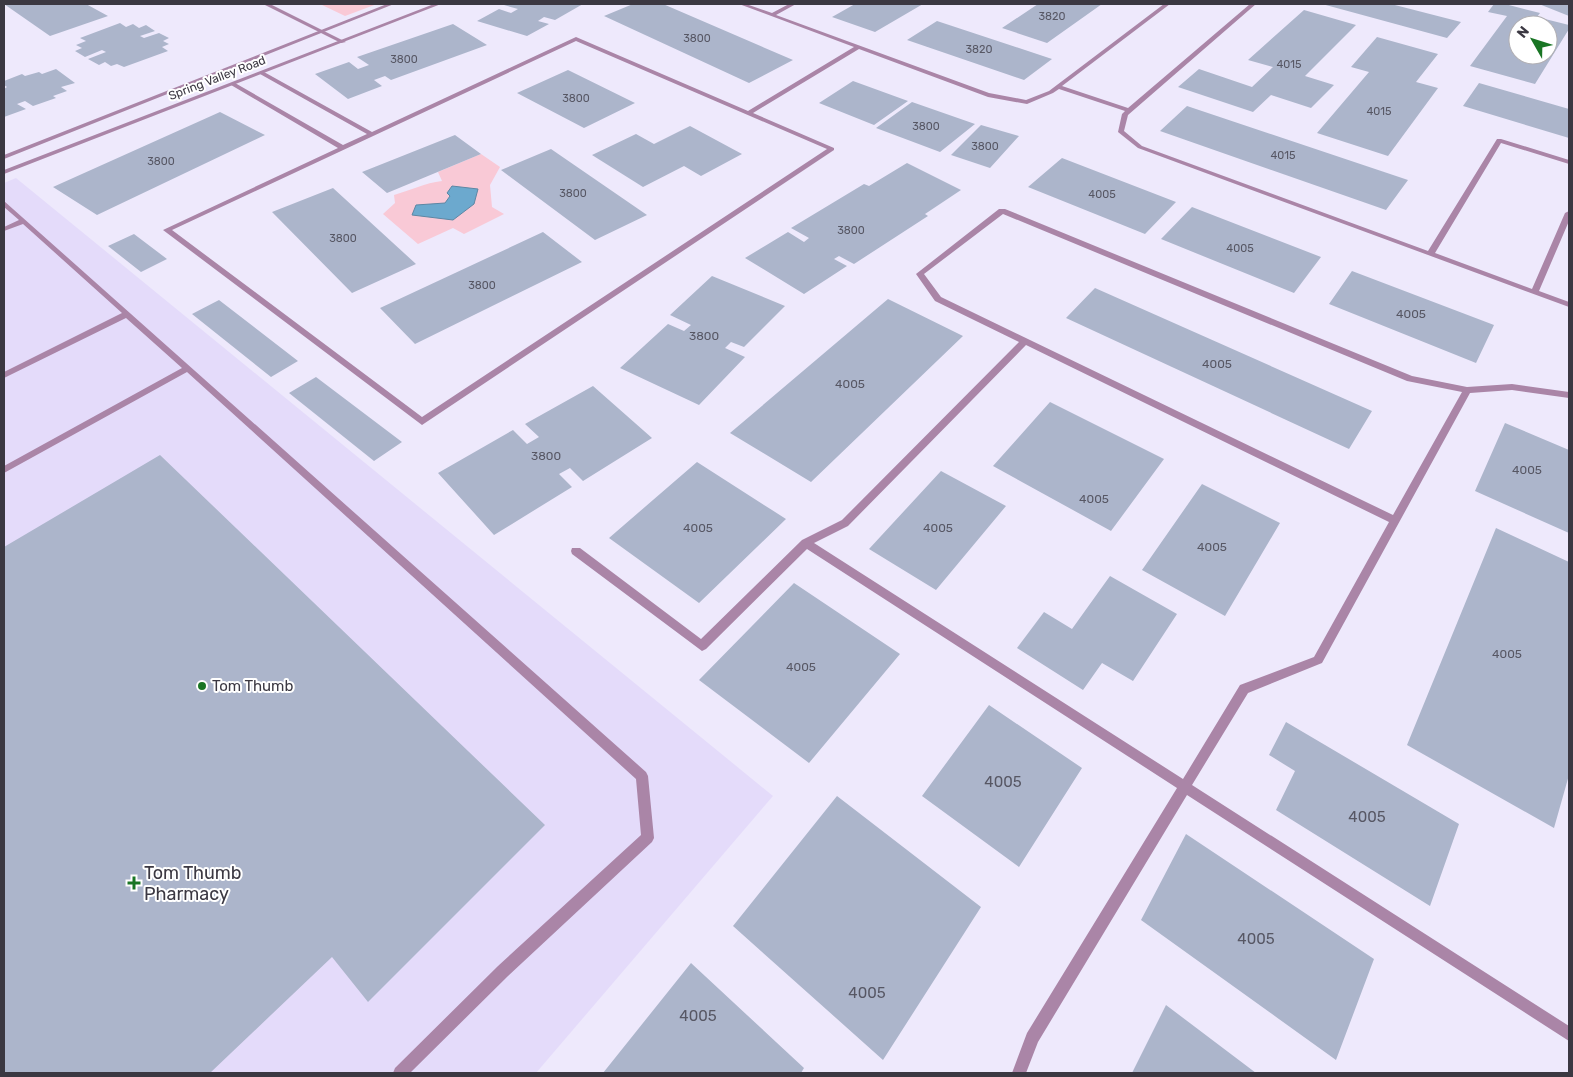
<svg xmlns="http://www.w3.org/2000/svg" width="1573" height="1077" viewBox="0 0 1573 1077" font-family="Rubik,sans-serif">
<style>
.built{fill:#e4dbfa}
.green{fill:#f9c9d6}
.water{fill:#6ca9ce;stroke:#5d87a4}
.building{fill:#acb5cb;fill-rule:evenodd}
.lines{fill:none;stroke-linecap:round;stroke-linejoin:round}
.service{fill:#aa85a7;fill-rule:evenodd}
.minor{fill:#aa85a7;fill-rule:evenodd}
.tertiary{fill:#aa85a7;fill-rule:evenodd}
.poi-dot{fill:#197524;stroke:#fff;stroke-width:2}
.labels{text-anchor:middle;stroke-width:4;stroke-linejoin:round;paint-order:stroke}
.far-number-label{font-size:11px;fill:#575764}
.far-street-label{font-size:12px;fill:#3b3842;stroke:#fff}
.number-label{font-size:12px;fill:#575764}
.poi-label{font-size:15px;fill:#3b3842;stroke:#fff;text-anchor:start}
.near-number-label{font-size:15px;fill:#575764}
.near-poi-label{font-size:18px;fill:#3b3842;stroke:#fff;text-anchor:start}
</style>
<rect width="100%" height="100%" fill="#eee9fc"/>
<path class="built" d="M 16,178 L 773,796 L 536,1073 L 4,1073 L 4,183 Z"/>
<path class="green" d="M 320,4 L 377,4 L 345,16 Z
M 481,154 L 500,167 L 490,185 L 492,207 L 504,214 L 464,234 L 453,228 L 418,244 L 383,214 L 395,203 L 394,195 C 411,190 425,183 442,181 L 438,172 Z"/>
<path class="water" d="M 452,186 L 478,189 L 474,204 L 453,220 L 412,215 L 416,205 L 445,203 L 450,196 L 447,193 Z"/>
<path class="building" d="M 4,4 L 86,4 L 108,16 L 50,36 Z
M 506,4 L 583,4 L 555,20 L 544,17 L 538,21 L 549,24 L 527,36 L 477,21 L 499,9 L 511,13 L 518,9 L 504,5 Z
M 633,4 L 663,4 L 793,60 L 749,83 L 604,16 Z
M 855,4 L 923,4 L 875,32 L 832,17 Z
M 1038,4 L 1102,4 L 1047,43 L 1002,28 Z
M 1322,4 L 1391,4 L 1461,22 L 1447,38 Z
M 1494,4 L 1505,4 L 1540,13 L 1537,17 L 1569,25 L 1569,29 L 1535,84 L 1470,66 L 1507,16 L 1488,12 ZM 1518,25 L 1548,25 L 1548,55 L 1518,55 Z
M 1539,4 L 1569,4 L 1569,16 Z
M 1304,10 L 1356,25 L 1305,76 L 1334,85 L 1311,108 L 1271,95 L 1253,112 L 1178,87 L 1199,69 L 1252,87 L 1273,67 L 1248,60 Z
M 937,21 L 1052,59 L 1024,80 L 907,40 Z
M 120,23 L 126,27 L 133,24 L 139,28 L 146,25 L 155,31 L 140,36 L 144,38 L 159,33 L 169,38 L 163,41 L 169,44 L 162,47 L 168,51 L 124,67 L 117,64 L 111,66 L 105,62 L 99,65 L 88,59 L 106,52 L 102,50 L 85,57 L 75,51 L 82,48 L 76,45 L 86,41 L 80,38 Z
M 453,24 L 487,45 L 391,80 L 385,76 L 374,80 L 382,86 L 348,99 L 315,74 L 349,62 L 358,69 L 369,65 L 357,57 Z
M 1377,37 L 1438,54 L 1416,82 L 1438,88 L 1388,156 L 1317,133 L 1369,72 L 1351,67 Z
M 56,69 L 75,83 L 61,87 L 67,91 L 53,96 L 56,98 L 33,106 L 25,101 L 17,104 L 26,109 L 4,117 L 4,89 L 7,87 L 4,85 L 4,81 L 22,74 L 25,76 L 39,72 L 42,74 Z
M 568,70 L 635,103 L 584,128 L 517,93 Z
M 853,81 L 908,101 L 874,125 L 819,103 Z
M 1479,83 L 1569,109 L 1569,138 L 1463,106 Z
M 912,102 L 975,124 L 940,152 L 876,128 Z
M 1187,106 L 1408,180 L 1386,210 L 1160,131 Z
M 220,112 L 265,135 L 97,215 L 53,187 Z
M 981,125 L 1019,136 L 990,168 L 951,155 Z
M 690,126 L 742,154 L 701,176 L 684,166 L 643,187 L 592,155 L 636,134 L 654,144 Z
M 455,135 L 481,154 L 387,193 L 362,172 Z
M 551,149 L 647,215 L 595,240 L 501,170 Z
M 1062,158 L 1176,202 L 1145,234 L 1028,187 Z
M 907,163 L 961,190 L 925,214 L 928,216 L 854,264 L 839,256 L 834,259 L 847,266 L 804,294 L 745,258 L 788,232 L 804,242 L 809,238 L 791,228 L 864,184 L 869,186 Z
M 333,188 L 416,264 L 352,293 L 272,212 Z
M 1192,207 L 1321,257 L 1294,293 L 1161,239 Z
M 543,232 L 582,262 L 415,344 L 380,308 Z
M 134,234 L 167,259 L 141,272 L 108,246 Z
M 1352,271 L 1494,325 L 1476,363 L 1329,304 Z
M 712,276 L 785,306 L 744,347 L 731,342 L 725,348 L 745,357 L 699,405 L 620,368 L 668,324 L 684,331 L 691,325 L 670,315 Z
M 1095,288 L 1372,411 L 1349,449 L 1066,318 Z
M 888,299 L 963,336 L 811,482 L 730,433 Z
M 219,300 L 298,361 L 271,377 L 192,314 Z
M 316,377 L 402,442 L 374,461 L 289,393 Z
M 593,386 L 652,438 L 583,481 L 570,468 L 559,474 L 572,487 L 494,535 L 438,473 L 513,430 L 527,444 L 539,437 L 525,424 Z
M 1050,402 L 1164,459 L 1111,531 L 993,466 Z
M 1505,423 L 1569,450 L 1569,533 L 1475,491 Z
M 160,455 L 545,825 L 368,1002 L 332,957 L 210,1073 L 4,1073 L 4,547 Z
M 697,462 L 786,519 L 699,603 L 609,538 Z
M 941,471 L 1006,506 L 936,590 L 869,549 Z
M 1202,484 L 1280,523 L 1225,616 L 1142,570 Z
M 1496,528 L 1569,562 L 1569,775 L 1554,828 L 1407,745 Z
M 1110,576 L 1177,614 L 1133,681 L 1102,663 L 1083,690 L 1017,648 L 1044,612 L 1072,629 Z
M 794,583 L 900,654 L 809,763 L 699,680 Z
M 989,705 L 1082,768 L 1019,867 L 922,796 Z
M 1286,722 L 1459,824 L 1430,906 L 1276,810 L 1295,771 L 1269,755 Z
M 837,796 L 981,907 L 883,1060 L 733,926 Z
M 1186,834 L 1374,959 L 1336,1060 L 1141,920 Z
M 691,963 L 804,1068 L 801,1073 L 603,1073 Z
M 1166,1005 L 1256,1073 L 1132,1073 Z"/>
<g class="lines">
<path class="service" d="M 739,4 L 746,4 L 772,13 L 789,4 L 796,4 L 776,15 L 989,93 L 1026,100 L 1049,91 L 1164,4 L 1170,4 L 1062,86 L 1128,108 L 1250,4 L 1256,4 L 1128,115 L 1124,131 L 1142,146 L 1428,251 L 1497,139 L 1501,139 L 1569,160 L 1569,164 L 1501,143 L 1435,253 L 1532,289 L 1565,213 L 1569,211 L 1569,221 L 1539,291 L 1569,302 L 1569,307 L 1138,148 L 1118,132 L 1122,114 L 1125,111 L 1059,89 L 1053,93 L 1027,104 L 988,97 L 859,49 L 753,113 L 834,148 L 834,150 L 422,425 L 163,230 L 338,148 L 231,85 L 231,83 L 235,83 L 343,145 L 367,134 L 260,74 L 260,72 L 264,72 L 372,132 L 576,37 L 748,111 L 854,47 ZM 576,41 L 827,149 L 422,417 L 172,230 Z
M 4,201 L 646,772 L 648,776 L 654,838 L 652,842 L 508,976 L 410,1073 L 393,1073 L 395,1068 L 498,966 L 641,835 L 636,779 L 187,372 L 4,473 L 4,466 L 182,368 L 126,318 L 4,378 L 4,372 L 122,313 L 23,224 L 4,231 L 4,227 L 19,220 L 4,207 Z
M 999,209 L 1005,209 L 1412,376 L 1467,387 L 1512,384 L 1569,392 L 1569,398 L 1512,390 L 1470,393 L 1322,663 L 1248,693 L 1192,785 L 1569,1026 L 1569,1041 L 1187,795 L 1038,1042 L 1026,1073 L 1012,1073 L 1027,1033 L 1177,788 L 807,549 L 706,649 L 702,651 L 572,554 L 571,551 L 572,548 L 580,548 L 701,639 L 802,540 L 842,520 L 1019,342 L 935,301 L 916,274 ZM 1003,214 L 1407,381 L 1462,392 L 1393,515 L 941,297 L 924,274 ZM 1026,345 L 1389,522 L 1314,657 L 1240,685 L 1183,779 L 814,543 L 848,526 Z"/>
<path class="minor" d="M 263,4 L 270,4 L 346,42 L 341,43 Z"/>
<path class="tertiary" d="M 387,4 L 394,4 L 4,159 L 4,155 Z
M 434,4 L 441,4 L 4,174 L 4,170 Z"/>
</g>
<g class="poi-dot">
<circle cx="202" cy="686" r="5"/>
<path d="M131.5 875.5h5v5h5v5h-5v5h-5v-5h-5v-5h5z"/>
</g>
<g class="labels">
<g class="far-number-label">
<text x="1052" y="20">3820</text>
<text x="697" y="42">3800</text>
<text x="979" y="53">3820</text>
<text x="404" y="63">3800</text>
<text x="1289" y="68">4015</text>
<text x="576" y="102">3800</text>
<text x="1379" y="115">4015</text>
<text x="926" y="130">3800</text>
<text x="985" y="150">3800</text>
<text x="1283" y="159">4015</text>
<text x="161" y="165">3800</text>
<text x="573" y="197">3800</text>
<text x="1102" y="198">4005</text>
<text x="851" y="234">3800</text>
<text x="343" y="242">3800</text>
<text x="1240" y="252">4005</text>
<text x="482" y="289">3800</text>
</g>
<g class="far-street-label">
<text transform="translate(217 78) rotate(-21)" y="4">Spring Valley Road</text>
</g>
<g class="number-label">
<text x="1411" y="318">4005</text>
<text x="704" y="340">3800</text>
<text x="1217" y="368">4005</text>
<text x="850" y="388">4005</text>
<text x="546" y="460">3800</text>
<text x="1527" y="474">4005</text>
<text x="1094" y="503">4005</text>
<text x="698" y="532">4005</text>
<text x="938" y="532">4005</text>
<text x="1212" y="551">4005</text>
<text x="1507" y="658">4005</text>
<text x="801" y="671">4005</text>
</g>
<g class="poi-label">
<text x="212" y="691">Tom Thumb</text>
</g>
<g class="near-number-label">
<text x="1003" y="787">4005</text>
<text x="1367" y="822">4005</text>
<text x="1256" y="944">4005</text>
<text x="867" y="998">4005</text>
<text x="698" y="1021">4005</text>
</g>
<g class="near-poi-label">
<text x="144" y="879">Tom Thumb<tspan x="144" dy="21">Pharmacy</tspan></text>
</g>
</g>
<rect width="1573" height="1077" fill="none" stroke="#3b3842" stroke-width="10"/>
<g transform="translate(1533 40) rotate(309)"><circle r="24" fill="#ffffff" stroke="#b1afb3"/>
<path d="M0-4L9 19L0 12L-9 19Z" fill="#197524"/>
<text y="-8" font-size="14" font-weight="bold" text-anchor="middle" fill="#3b3842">N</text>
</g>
</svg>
